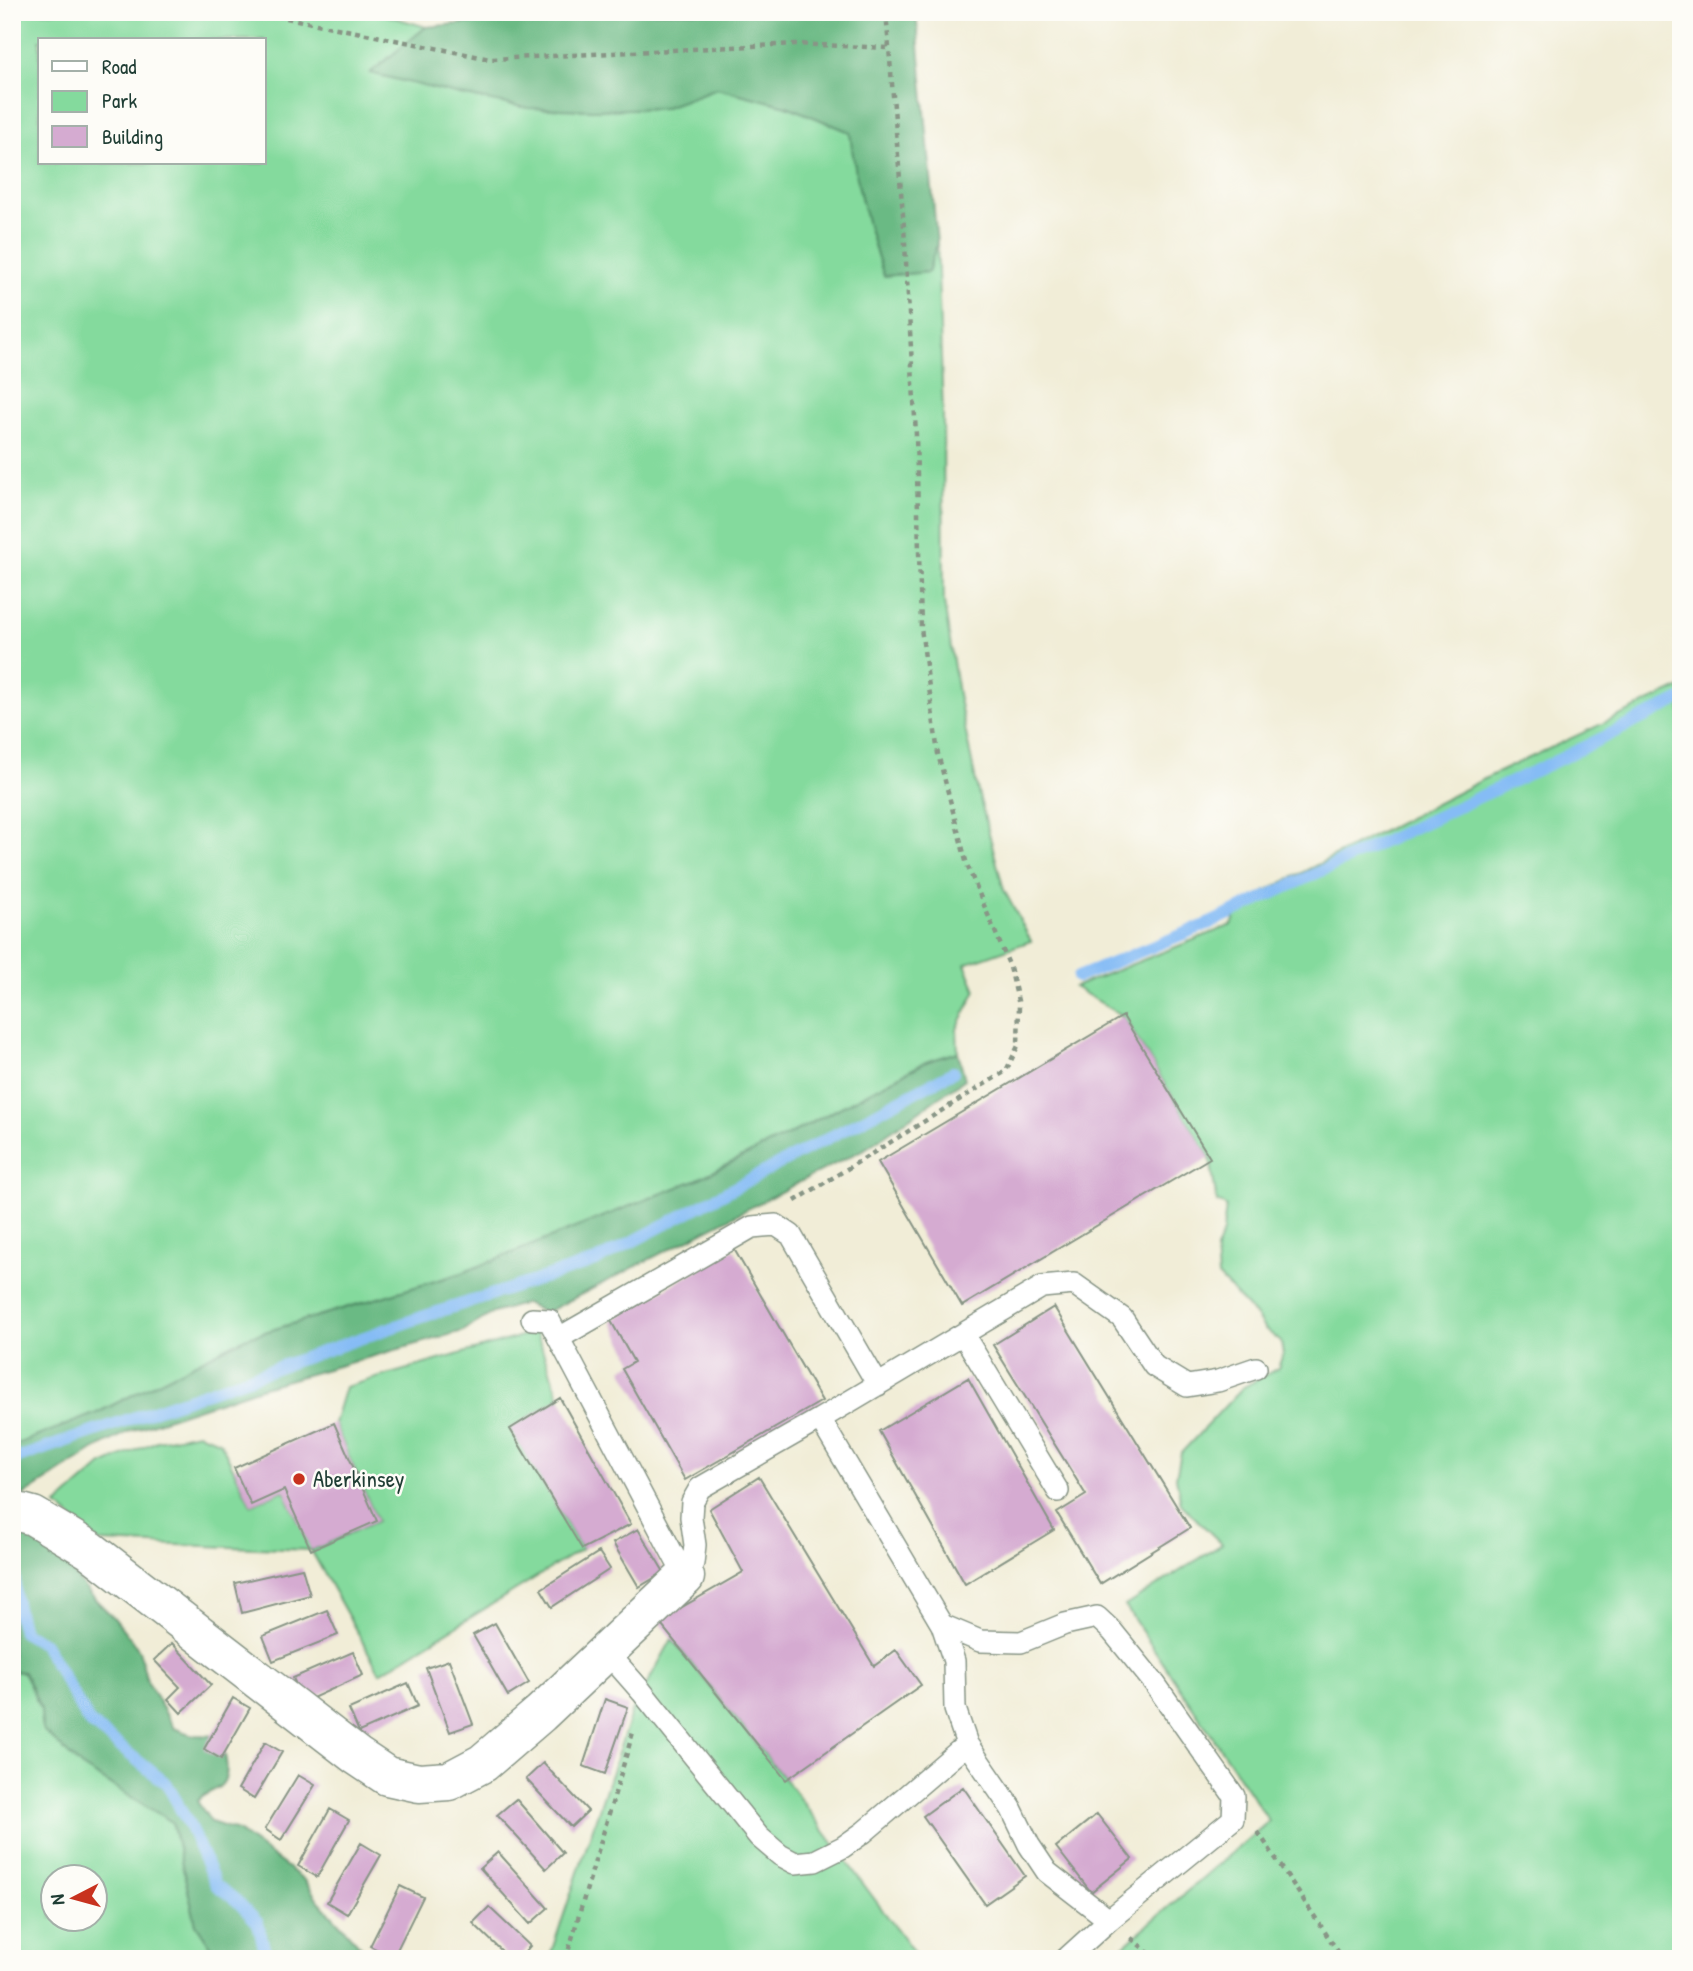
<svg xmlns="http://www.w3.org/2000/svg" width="1693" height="1971" viewBox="0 0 1693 1971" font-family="'Patrick Hand',sans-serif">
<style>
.green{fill:#84da9d;stroke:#528c68;stroke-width:2;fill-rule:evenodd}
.forest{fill:#6bba84;stroke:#457c5c;stroke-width:2}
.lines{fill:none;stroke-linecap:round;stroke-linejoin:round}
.stream{stroke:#85bcf5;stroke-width:12}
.building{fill:#d5abd1}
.lane-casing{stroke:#889586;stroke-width:24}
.street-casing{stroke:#889586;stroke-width:41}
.path{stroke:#889586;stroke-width:4.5;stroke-dasharray:5 5;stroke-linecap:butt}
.lane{stroke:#fff;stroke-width:21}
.street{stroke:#fff;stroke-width:38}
.poi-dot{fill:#c8321e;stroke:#fdfcf7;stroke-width:2.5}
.labels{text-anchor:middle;stroke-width:5;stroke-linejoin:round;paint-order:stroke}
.poi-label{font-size:23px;fill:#1f3d34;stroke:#fdfcf7;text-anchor:start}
</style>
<rect width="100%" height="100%" fill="#fdfcf7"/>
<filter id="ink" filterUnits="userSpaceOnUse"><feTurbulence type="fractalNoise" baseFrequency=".0143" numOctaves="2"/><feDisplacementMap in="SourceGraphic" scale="14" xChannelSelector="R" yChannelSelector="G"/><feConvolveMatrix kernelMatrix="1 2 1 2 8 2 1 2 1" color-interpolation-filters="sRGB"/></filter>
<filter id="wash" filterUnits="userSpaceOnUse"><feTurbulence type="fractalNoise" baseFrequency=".00686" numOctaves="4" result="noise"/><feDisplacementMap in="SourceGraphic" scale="28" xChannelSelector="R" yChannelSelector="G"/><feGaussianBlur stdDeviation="1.57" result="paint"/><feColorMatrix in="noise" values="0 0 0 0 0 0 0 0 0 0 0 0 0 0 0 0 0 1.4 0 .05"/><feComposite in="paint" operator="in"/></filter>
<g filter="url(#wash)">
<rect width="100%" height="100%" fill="#f1edd7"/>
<path class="green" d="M 12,12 L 376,12 L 426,27 L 371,73 L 460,95 L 528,108 L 594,110 L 663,108 L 717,88 L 787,106 L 850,132 C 856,185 867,226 884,276 L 928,272 L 937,243 L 943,414 L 944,602 L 958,694 L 978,792 L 1004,890 L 1031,941 L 965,964 L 976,990 L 957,1029 L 958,1052 L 926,1062 L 798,1130 L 698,1179 L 462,1273 L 245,1338 L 97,1413 L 12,1446 ZM 40,40 L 264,40 L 264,163 L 40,163 Z
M 1681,687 L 1681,1959 L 1108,1959 L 1269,1821 L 1125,1606 L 1222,1544 L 1181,1504 L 1176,1477 L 1181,1453 L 1242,1388 L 1278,1368 L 1283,1354 L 1281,1342 L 1264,1328 L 1255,1315 L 1218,1276 L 1216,1250 L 1223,1232 L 1226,1206 L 1217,1202 L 1210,1158 L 1123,1016 L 1074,987 L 1232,925 L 1241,904 L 1490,776 Z
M 536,1332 L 560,1398 L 511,1429 L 582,1549 L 380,1673 L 311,1550 L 99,1542 L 57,1505 L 102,1465 L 157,1441 L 198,1433 L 220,1441 L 251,1505 L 284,1490 L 312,1550 L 377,1521 L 334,1423 L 345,1387 Z
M 672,1639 L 786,1780 L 919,1959 L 549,1959 L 632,1711 Z
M 12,1671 L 23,1672 L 41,1710 L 42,1729 L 82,1767 L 172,1822 L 196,1924 L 219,1959 L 12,1959 ZM 52,1876 L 94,1876 L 94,1918 L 52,1918 Z"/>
<path class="forest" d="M 580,12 L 916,12 L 937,243 L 928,272 L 884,276 C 867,226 856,185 850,132 L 787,106 L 717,88 L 663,108 L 594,110 L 528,108 L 460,95 L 370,73 L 426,27 Z
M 958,1052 L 965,1079 L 868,1147 L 545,1313 L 526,1303 L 493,1313 L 463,1331 L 263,1387 L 130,1431 L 95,1449 L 12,1503 L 12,1446 L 97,1413 L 245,1338 L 462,1273 L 698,1179 L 798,1130 L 926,1062 Z
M 12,1522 L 57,1553 L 89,1593 L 115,1619 L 139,1650 L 147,1681 L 174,1728 L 192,1735 L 219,1736 C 224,1751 235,1779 216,1789 C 208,1794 203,1794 197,1801 L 211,1822 L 238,1831 L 303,1879 L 319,1901 L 372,1959 L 219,1959 L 196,1924 L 172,1822 L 82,1767 L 42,1729 L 41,1709 L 24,1672 L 12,1671 Z"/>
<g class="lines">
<path class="stream" d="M 1078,977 L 1208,924 L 1560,759 L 1681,699
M 12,1460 L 422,1317 L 596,1261 L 953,1072
M 13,1553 L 16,1604 L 23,1632 L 44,1644 L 89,1722 L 167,1784 L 190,1827 L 216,1885 L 237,1901 L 258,1923 L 266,1956 L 268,1959"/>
</g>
<g id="blocks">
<path class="building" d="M 1123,1016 L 1210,1158 L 962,1306 L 878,1162 Z
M 734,1249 L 822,1401 L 685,1480 L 622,1369 L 634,1362 L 611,1321 Z
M 1054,1307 L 1190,1528 L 1100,1584 L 1057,1513 L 1086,1495 L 993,1345 Z
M 968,1378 L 1054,1530 L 965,1584 L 879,1431 Z
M 560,1398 L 631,1524 L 582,1549 L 510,1429 Z
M 334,1423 L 377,1521 L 311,1550 L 284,1490 L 251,1505 L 234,1468 Z
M 759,1477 L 874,1666 L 896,1650 L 921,1685 L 786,1780 L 658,1621 L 743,1572 L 709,1509 Z
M 638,1529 L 664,1572 L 639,1587 L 613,1543 Z
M 599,1552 L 610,1569 L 552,1607 L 541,1589 Z
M 302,1568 L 310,1595 L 242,1613 L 235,1583 Z
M 327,1610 L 338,1635 L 273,1661 L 263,1636 Z
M 495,1623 L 529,1683 L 508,1696 L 473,1635 Z
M 172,1643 L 211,1685 L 181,1713 L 168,1699 L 180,1687 L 154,1660 Z
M 353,1652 L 363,1675 L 304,1702 L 293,1678 Z
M 449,1660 L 473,1724 L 450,1732 L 426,1668 Z
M 408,1683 L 418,1706 L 359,1732 L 349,1709 Z
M 233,1698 L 250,1708 L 221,1759 L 204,1749 Z
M 605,1699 L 628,1707 L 605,1774 L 583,1766 Z
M 265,1742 L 282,1752 L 254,1799 L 238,1789 Z
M 543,1763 L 588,1811 L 571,1827 L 526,1779 Z
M 298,1775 L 315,1785 L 281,1840 L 265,1829 Z
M 963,1787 L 1025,1876 L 985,1904 L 923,1816 Z
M 516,1799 L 563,1853 L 546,1869 L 497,1815 Z
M 330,1809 L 349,1820 L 317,1877 L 298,1866 Z
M 1097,1814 L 1132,1859 L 1091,1892 L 1056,1847 Z
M 361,1843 L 381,1855 L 347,1914 L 327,1902 Z
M 498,1852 L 548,1908 L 530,1924 L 480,1868 Z
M 400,1886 L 423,1897 L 393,1958 L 370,1946 Z
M 489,1907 L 530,1946 L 519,1959 L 510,1959 L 473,1923 Z"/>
</g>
</g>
<g filter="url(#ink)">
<use href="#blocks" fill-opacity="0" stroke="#889586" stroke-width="2"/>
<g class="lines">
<defs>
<path id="lane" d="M 532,1319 L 549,1320 L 685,1577
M 963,1334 L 1058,1491
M 559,1338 L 752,1227 L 776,1225 L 791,1235 L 878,1385
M 820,1419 L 1042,1287 L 1074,1284 L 1122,1318 L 1154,1366 L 1187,1386 L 1218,1381 L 1256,1368
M 685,1577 L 693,1563 L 695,1545 L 691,1517 L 692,1502 L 700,1488 L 820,1419 L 942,1625 L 954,1661 L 955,1709 L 967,1744 L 1011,1808 L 1029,1845 L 1047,1872 L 1109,1920
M 942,1625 L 980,1641 L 1021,1642 L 1065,1624 L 1097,1617 L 1112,1631 L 1155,1684 L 1234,1796 L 1233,1819 L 1109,1920 L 1066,1959
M 606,1651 L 642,1692 L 759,1837 L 780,1855 L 795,1863 L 815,1861 L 843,1847 L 864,1832 L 967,1744"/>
<path id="street" d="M 12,1513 L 18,1512 L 33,1516 L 90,1550 L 357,1756 L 387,1776 L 419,1783 L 449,1781 L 483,1763 L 540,1714 L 685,1577"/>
</defs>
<use href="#lane" class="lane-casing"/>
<use href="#street" class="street-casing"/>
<path class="path" d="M 257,12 L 490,59 L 795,44 L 889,48
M 795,1201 L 1006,1071 L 1018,1046 L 1019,1005 L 1010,967 L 967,865 L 938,754 L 921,628 L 916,435 L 904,227 L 886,12
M 1258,1832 L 1343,1959
M 1131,1938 L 1156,1959
M 566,1959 L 634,1729"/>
<use href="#lane" class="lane"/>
<use href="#street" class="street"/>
</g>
</g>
<circle class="poi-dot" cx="299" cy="1479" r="7"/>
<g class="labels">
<g class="poi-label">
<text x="313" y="1487">Aberkinsey</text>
</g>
</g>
<rect width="1693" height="1971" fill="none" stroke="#fdfcf7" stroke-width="42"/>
<rect x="38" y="38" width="228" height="126" fill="#fdfcf7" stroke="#a4b0a9" stroke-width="2"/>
<rect x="52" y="61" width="35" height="10" fill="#ffffff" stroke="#a4b0a9" stroke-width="2"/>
<text x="102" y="74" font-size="21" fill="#1f3d34">Road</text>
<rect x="52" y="91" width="35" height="21" fill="#84da9d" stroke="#a4b0a9" stroke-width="2"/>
<text x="102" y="108" font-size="21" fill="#1f3d34">Park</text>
<rect x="52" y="126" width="35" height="21" fill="#d5abd1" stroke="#a4b0a9" stroke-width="2"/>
<text x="102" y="144" font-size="21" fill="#1f3d34">Building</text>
<g transform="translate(74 1898) rotate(264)"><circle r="33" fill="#fdfcf7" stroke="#a4b0a9" stroke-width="2"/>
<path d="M0-5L12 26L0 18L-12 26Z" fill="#c8321e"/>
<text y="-10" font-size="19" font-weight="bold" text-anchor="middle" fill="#1f3d34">N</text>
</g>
</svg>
